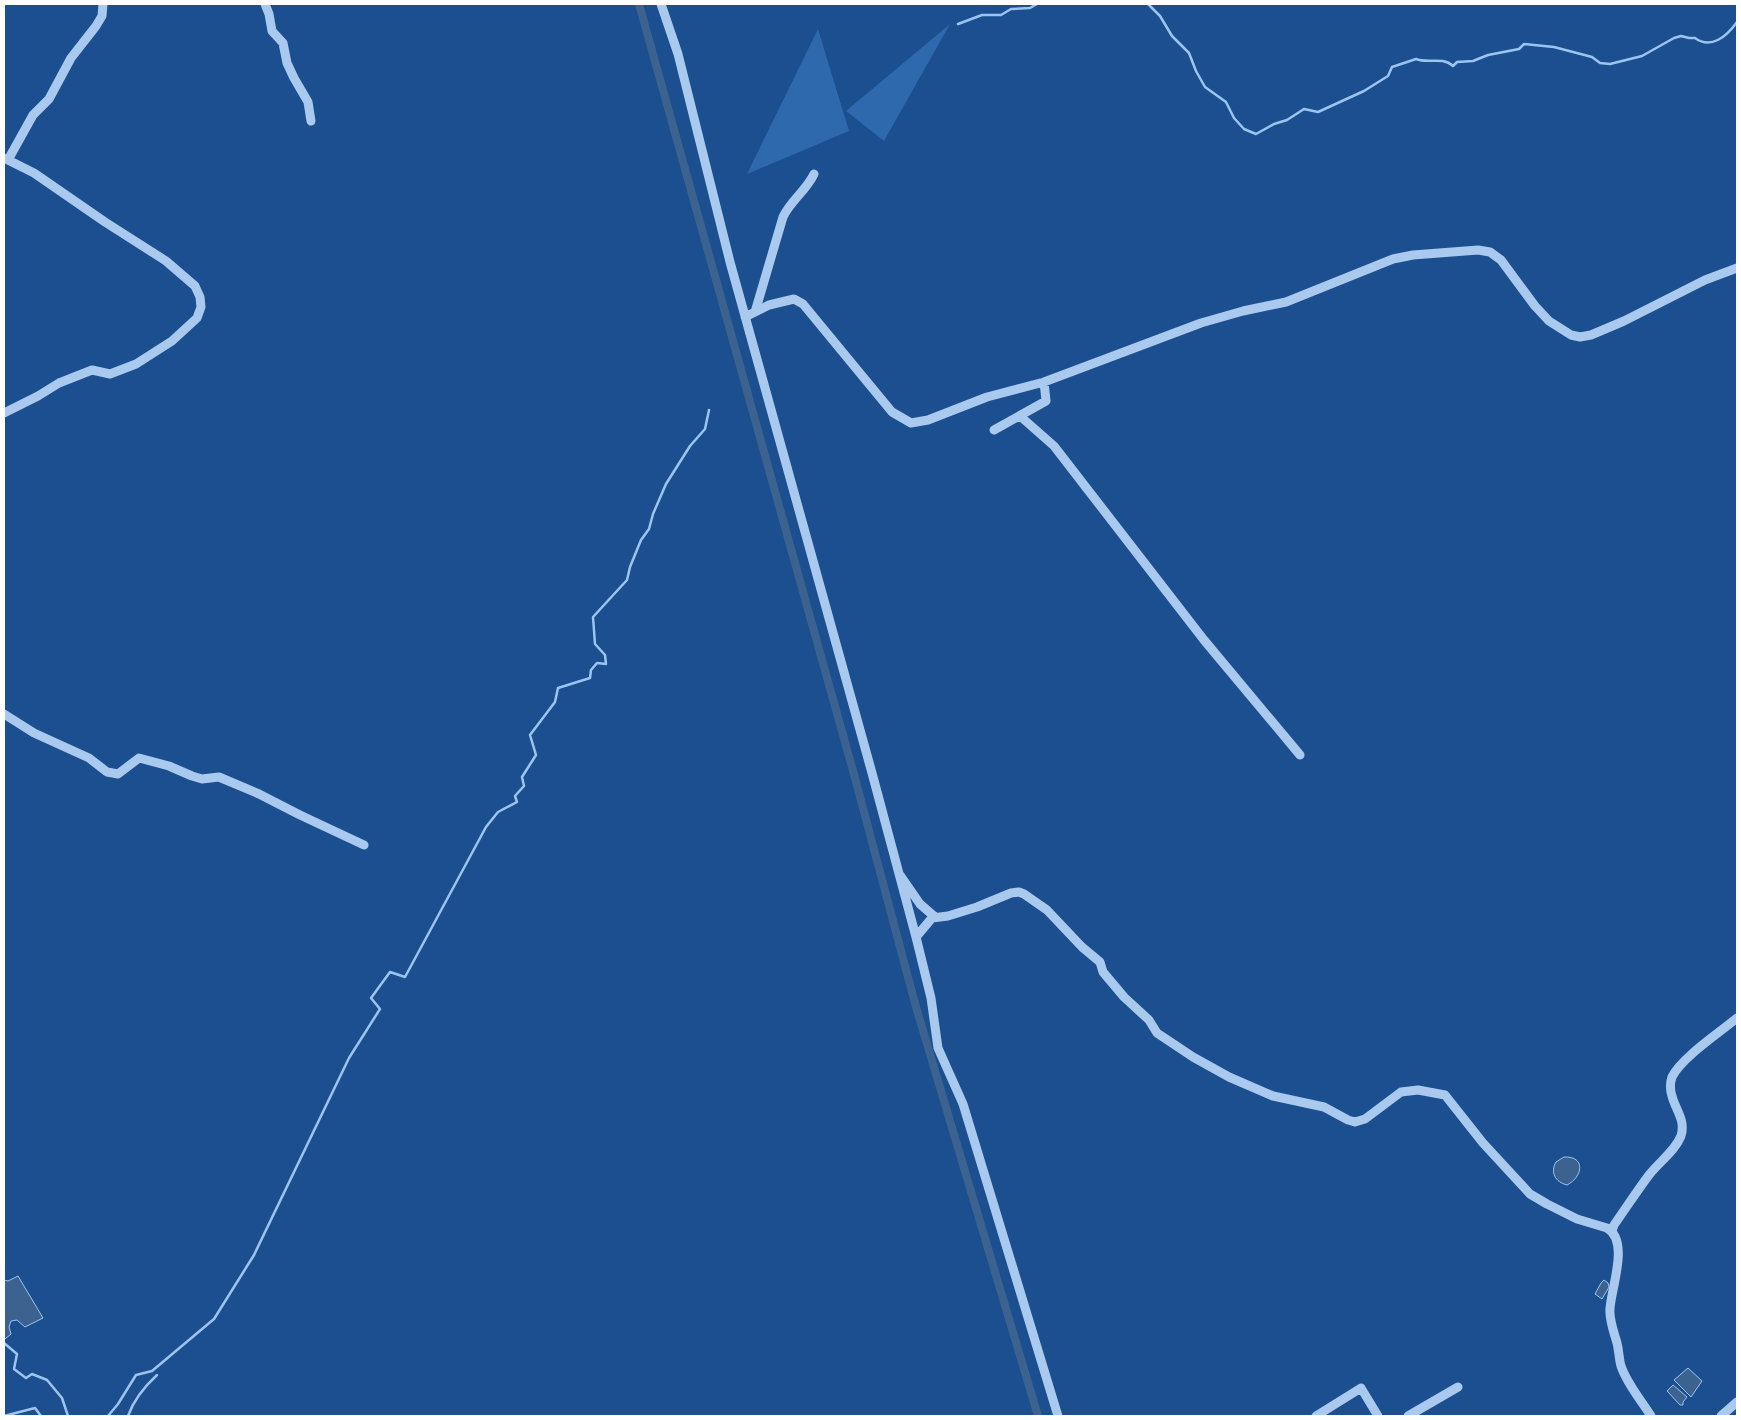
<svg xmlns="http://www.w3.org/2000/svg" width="1741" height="1420" viewBox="0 0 1741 1420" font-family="Poppins,sans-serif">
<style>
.green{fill:#2e69ad}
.water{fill:#3c6290;stroke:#9cc4f0}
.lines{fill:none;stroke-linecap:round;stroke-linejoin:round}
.stream{stroke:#9cc4f0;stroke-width:2.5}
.canal{stroke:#3c6290;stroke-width:8}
.minor{stroke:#a9c9ee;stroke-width:9}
</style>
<rect width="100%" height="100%" fill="#1b4f8f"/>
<path class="green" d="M 950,24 L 884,141 L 846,111 Z
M 818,29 L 849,131 L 747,174 Z"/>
<path class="water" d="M 1564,1157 C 1586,1156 1583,1177 1567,1185 C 1555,1182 1550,1172 1556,1162 Z
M 18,1276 L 43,1318 L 25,1327 L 17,1320 L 11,1321 L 9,1327 L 11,1334 L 5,1339 L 4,1338 L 4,1280 L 8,1281 Z
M 1604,1280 L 1608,1283 L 1609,1287 L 1602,1299 L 1595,1294 L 1601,1283 Z
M 1688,1368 L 1702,1381 L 1691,1397 L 1674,1380 Z
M 1673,1385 L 1687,1397 L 1683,1402 L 1683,1405 L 1680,1405 L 1667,1391 Z"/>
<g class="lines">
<path class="stream" d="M 1148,4 L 1160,16 L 1172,36 L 1189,53 L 1196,71 L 1205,87 L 1226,102 L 1234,118 L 1244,129 L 1256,134 L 1274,124 L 1287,120 L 1304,109 L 1318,112 L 1364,91 L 1388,76 L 1392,67 L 1416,59 C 1428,64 1442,56 1453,66 L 1457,62 L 1473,61 L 1488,55 L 1519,49 L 1524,44 L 1554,47 L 1592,57 L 1600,63 L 1610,64 L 1642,56 L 1674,38 L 1681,36 L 1689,38 L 1695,38 C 1711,50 1727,36 1737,22
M 958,24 L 982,15 L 1001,15 L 1011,9 L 1030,8 L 1037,4
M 4,1343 L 17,1354 L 14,1369 L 26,1378 L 32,1374 L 47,1380 L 62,1398 L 68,1416
M 4,1416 L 35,1408 L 41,1416
M 108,1416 L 118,1404 L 136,1375 L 152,1371 L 214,1319 L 254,1255 L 349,1058 L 380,1009 L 371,998 L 390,972 L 405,977 L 486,827 L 498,812 L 517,802 L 515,796 L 524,786 L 522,777 L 536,755 L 530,735 L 555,702 L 558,688 L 590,678 L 591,670 L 597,663 L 606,664 L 605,655 L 595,644 L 593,617 L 627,580 L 630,567 L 641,540 L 649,529 L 653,514 L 666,484 L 690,446 L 705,429 L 709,410
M 128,1416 C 134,1399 144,1387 157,1375"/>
<path class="canal" d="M 639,4 L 855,778 L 916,1007 L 1038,1416"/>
<path class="minor" d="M 265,4 L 269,14 L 272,31 L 283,43 L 287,63 L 294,78 L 308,102 L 311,121
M 661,4 L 678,54 L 730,262 L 872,773 L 916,937 L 931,998 L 938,1048 L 963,1104 L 1058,1416
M 4,158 L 34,173 L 105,222 L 166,261 L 195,286 L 200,297 L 201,307 L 197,318 L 172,341 L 136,364 L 110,374 L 92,370 L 59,383 L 38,396 L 4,413
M 8,160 L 33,115 L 49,99 L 71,58 L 96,26 L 102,16 L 103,4
M 755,312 L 783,217 C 791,200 806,191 814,174
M 745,317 L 769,305 L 794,299 L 803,304 L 892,412 L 911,423 L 928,420 L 987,397 L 1044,382 L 1201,323 L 1243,311 L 1286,302 L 1393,259 L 1413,255 L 1478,250 L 1490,252 L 1501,260 L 1535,306 L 1549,321 L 1571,335 L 1580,337 L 1591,335 L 1624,321 L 1705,280 L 1737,268
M 1020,416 L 1054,446 L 1204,640 L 1300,755
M 994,430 L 1046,401 L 1044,382
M 4,714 L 34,733 L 89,758 L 107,772 L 118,774 L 139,758 L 169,766 L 192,776 L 202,779 L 219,777 L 259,794 L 300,815 L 364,845
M 900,875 L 920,904 L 935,917
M 916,937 L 932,918 L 948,916 L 977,907 L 1011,893 L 1019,892 L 1024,894 L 1047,910 L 1082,947 L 1100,962 L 1103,972 L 1124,997 L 1149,1020 L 1157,1033 L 1193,1057 L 1229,1077 L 1273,1096 L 1324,1107 L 1348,1120 L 1355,1122 L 1365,1119 L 1401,1092 L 1418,1090 L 1445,1095 L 1483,1143 L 1530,1194 L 1547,1204 L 1577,1219 L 1607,1228 C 1630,1241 1611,1288 1610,1309 C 1609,1320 1614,1332 1617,1343 C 1619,1351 1619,1359 1621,1366 C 1627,1384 1641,1400 1651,1416
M 1612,1231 L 1614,1225 C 1626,1208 1637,1191 1649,1175 C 1659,1162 1675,1151 1681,1136 C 1686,1120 1675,1109 1672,1096 C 1670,1090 1670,1083 1672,1077 C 1681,1058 1720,1032 1737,1018
M 1316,1416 L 1361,1388 L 1378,1416
M 1408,1416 L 1458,1387
M 1721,1416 L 1737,1402"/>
</g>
<rect width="1741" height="1420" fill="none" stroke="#ffffff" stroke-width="10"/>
</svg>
